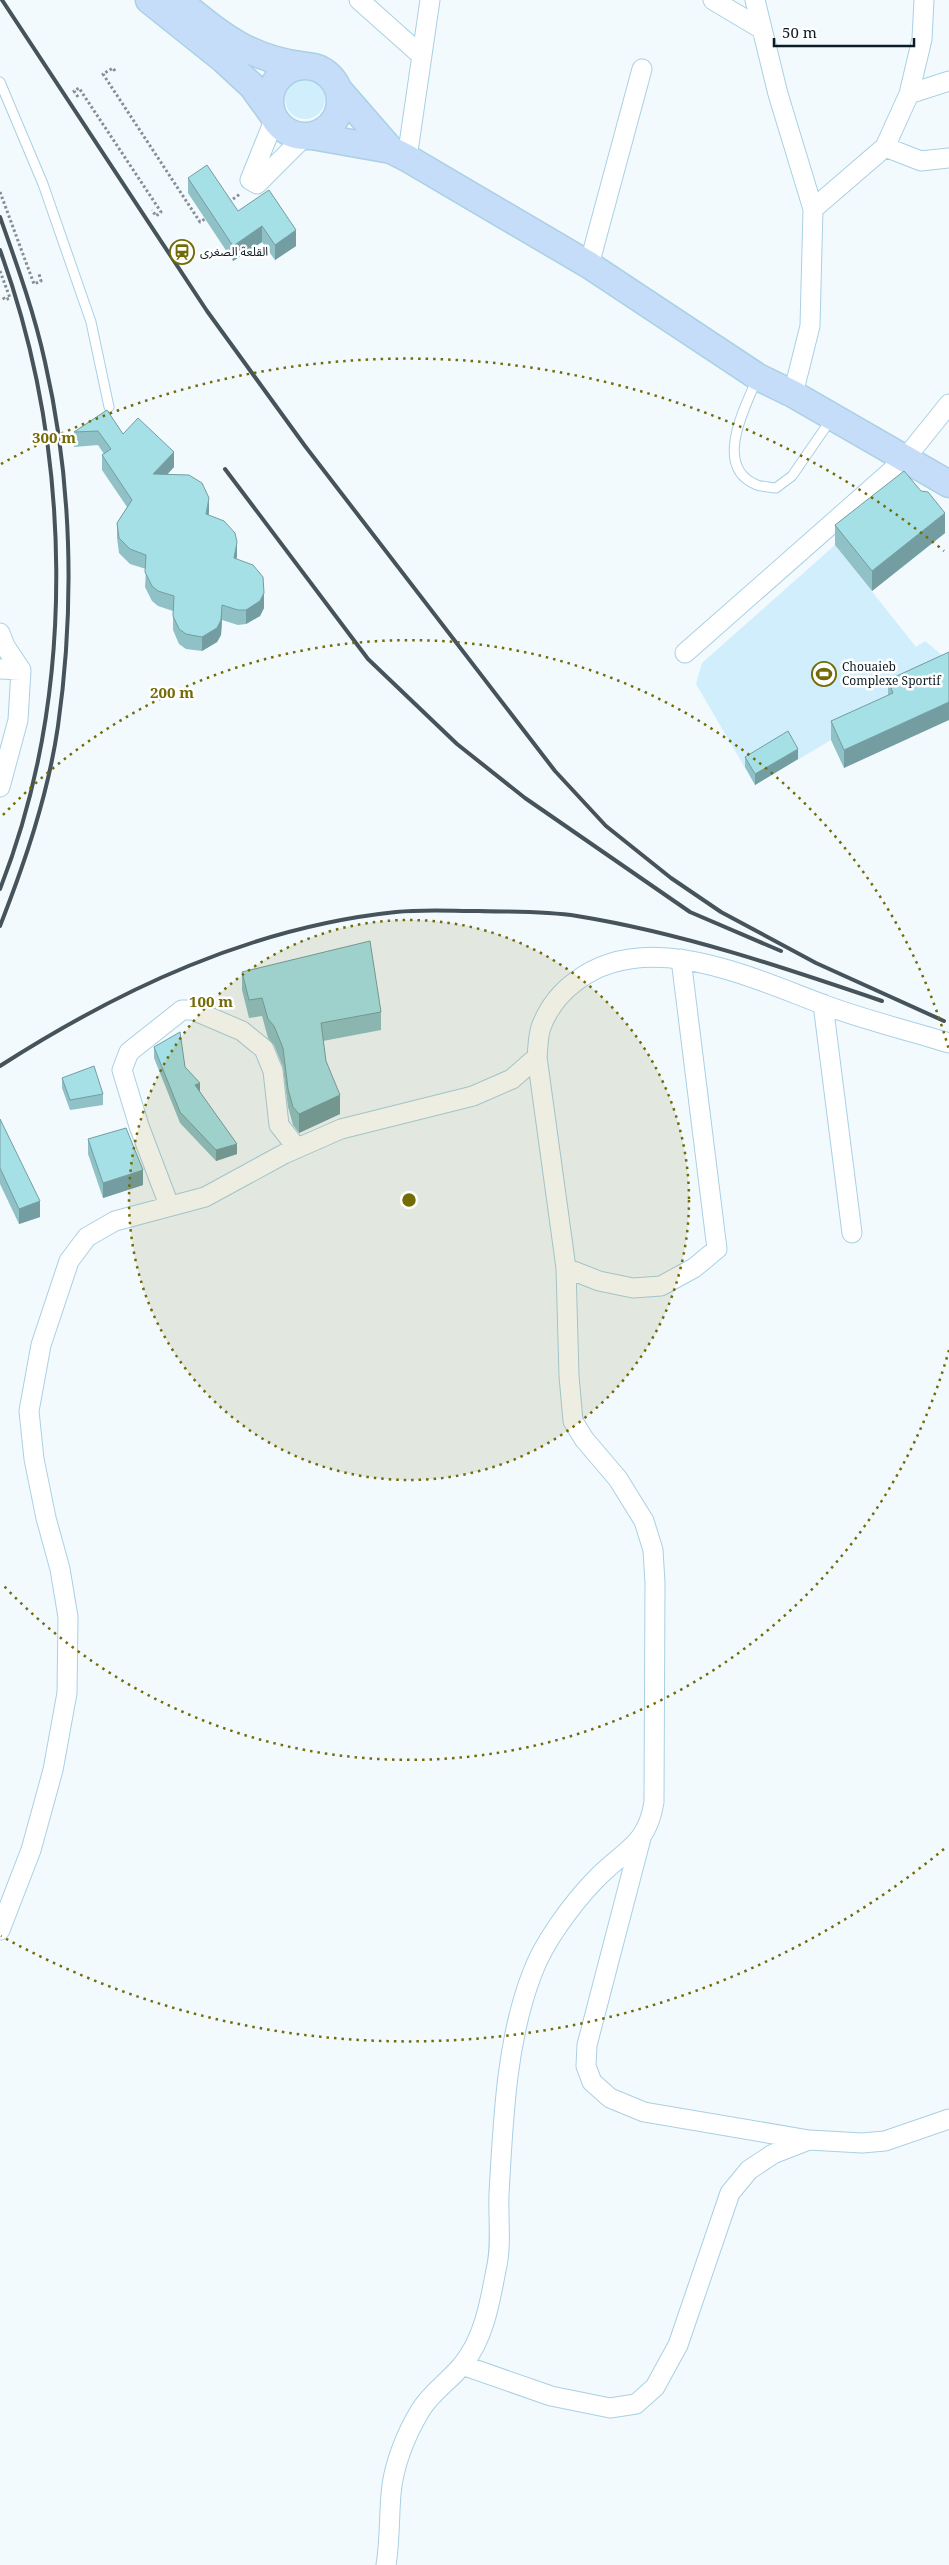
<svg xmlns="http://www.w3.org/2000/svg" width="949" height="2565" viewBox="0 0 949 2565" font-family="'Noto Serif','Noto Sans Arabic',serif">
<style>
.green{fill:#d1eefd}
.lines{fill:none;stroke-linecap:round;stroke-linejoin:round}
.lane-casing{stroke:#a9d0e4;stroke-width:11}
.street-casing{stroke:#a9d0e4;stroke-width:21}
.secondary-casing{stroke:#a9d0e4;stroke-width:29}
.path{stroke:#848f95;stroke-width:3;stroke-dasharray:2.5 2.5;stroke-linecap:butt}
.lane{stroke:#fff;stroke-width:9}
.street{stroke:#fff;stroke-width:19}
.secondary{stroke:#c6ddfa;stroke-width:26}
.rail{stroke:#46535a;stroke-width:4}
.wall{fill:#8fc1c7}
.shaded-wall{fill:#749da2}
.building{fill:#a6e0e7;stroke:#749da2}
.ring{fill:none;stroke:#736b05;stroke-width:2.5;stroke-dasharray:2.5 5}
.labels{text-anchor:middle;stroke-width:5;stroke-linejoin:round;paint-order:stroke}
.poi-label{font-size:12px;fill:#0d1c24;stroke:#fff;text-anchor:start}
.centre{fill:#736b05;stroke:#fff;stroke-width:2.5}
.ring-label{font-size:15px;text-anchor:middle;font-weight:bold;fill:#736b05;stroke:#fff;stroke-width:5;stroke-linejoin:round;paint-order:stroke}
</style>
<rect width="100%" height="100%" fill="#f2fafe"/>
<path class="green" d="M285 99a20 20 0 1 1 40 0a20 20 0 1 1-40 0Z
M 835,545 L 916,647 L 925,641 L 949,661 L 831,740 L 755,785 L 696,684 L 702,663 Z"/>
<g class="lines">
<defs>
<path id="lane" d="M 0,82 L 43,184 L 91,322 L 109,407
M 757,379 C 744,409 713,468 757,485 C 763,487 770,487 776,488 L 792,476 L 832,418"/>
<path id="street" d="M 359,0 L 422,56
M 713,0 L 760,28
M 755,0 L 778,94 L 813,209 L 810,326 L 793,394
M 909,94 L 949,81
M 275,118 L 250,180 L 257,184 L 305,136
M 885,147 L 921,161 L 949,158
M 407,158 L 430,0
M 813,209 L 885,147 L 909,94 L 922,39 L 924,0
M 589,265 L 642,69
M 0,633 L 5,646 L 21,670 L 18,720 L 0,787
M 685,653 L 904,460 L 949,404
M 0,669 L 21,670
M 823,1004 L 852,1233
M 169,1205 L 139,1126 L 122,1070 L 129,1052 L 182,1010 L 193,1010 L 242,1031 L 264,1049 L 273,1071 L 279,1125 L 297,1148
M 566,1268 L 599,1281 L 633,1288 L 661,1286 L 694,1268 L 717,1249 L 681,959
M 641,1838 L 587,2045 L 586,2066 L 592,2082 L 610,2098 L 644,2112 L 809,2140
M 0,1930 L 31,1850 L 53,1770 L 67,1693 L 68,1617 L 60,1569 L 46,1518 L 34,1459 L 29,1411 L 41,1345 L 69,1261 L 87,1237 L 115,1221 L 205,1197 L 284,1154 L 341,1129 L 473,1096 L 512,1079 L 537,1057
M 462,2365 L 551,2396 L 610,2408 L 636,2404 L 655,2387 L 678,2345 L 730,2193 L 749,2170 L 773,2154 L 809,2140 L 862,2143 L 885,2141 L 949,2119
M 386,2565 C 390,2541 389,2518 391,2494 C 393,2466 406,2434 420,2411 C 431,2392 450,2381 463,2364 C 484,2338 490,2302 496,2270 C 502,2246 498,2219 499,2194 C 503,2123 506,2041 532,1974 C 543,1943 572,1904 595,1880 C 623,1850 647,1847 654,1802 L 655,1583 L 653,1550 L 644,1521 L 618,1479 L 584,1439 L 573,1421 L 569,1376 L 566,1268 L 537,1057 C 538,1047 538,1036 541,1027 C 548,1009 560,993 575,982 C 645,927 750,977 822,1004 C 864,1020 907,1030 949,1043"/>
<path id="secondary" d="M 149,0 L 224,60 L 252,86 L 273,115
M 178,0 C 221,35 248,59 306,66
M270 101a35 35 0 1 1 70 0a35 35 0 1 1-70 0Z
M 338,89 L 391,150
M 312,136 L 391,150 L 407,158 L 589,265 L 758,377 L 793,394 L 949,484"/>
</defs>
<use href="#lane" class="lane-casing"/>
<use href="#street" class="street-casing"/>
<use href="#secondary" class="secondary-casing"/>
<path class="path" d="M 115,71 L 113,68 L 103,74 L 200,222 L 205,219
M 78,97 L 74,91 L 79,88 L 161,212 L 156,216 L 152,210
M 0,192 L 34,284 L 41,281 L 39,274
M 229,202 L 240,194
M 0,271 L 10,298 L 5,300 L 3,297"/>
<use href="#lane" class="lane"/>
<use href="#street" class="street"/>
<use href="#secondary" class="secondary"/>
<path class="rail" d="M 2,0 L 207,311 L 305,446 L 555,771 L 606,826 L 671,878 L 721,912 L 816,963 L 944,1021
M 0,217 C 17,265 34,312 45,362 C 72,480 75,606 58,726 C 48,795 25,862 0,926
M 0,250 C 72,449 78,690 0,889
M 225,469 L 368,659 L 457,744 L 525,798 L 690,912 L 781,951
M 0,1066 C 120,989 252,927 396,912 C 423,909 452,911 479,911 C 512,912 545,911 577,916 C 682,933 782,967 882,1001"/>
</g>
<path class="wall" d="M 188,178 L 238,211 L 296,246 L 275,260 L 262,242 L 233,261 L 188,193 Z
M 107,410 L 123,434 L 174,467 L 167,475 L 209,513 L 208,515 L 237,556 L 236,559 L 264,608 L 260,616 L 246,624 L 238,625 L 222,620 L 221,635 L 217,642 L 202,651 L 186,649 L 179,644 L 173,630 L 173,611 L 158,606 L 152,601 L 145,587 L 146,569 L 130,564 L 119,553 L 117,538 L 117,523 L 127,507 L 102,470 L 102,455 L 104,454 L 98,445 L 74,447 L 74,432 Z
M 835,525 L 945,533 L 872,591 L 835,545 Z
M 949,652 L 844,768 L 831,740 L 831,721 L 888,696 L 888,680 Z
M 745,757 L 798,759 L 755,785 L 745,767 Z
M 242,972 L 381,1012 L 381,1030 L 323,1041 L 326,1061 L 340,1114 L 299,1133 L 293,1125 L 288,1107 L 283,1067 L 274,1045 L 268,1038 L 262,1016 L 249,1018 L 242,990 Z
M 154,1047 L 185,1067 L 237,1154 L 216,1161 L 180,1123 L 154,1058 Z
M 62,1078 L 103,1094 L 103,1105 L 70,1110 L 62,1088 Z
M 0,1119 L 40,1217 L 19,1224 L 0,1184 Z
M 88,1139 L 143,1185 L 103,1198 L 88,1154 Z"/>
<path class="shaded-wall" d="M 262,226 L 262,242 L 233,261 L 233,246 Z
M 296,230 L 296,246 L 275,260 L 275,245 Z
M 174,452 L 174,467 L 153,489 L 153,474 Z
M 209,498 L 209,513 L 206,528 L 206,514 Z
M 945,513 L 945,533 L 872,591 L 872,571 Z
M 237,542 L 237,556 L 234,573 L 234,558 Z
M 264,593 L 264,608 L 260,616 L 246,624 L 246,610 Z
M 222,605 L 222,620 L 221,635 L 217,642 L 202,651 L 202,637 Z
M 949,702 L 949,720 L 844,768 L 844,750 Z
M 798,749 L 798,759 L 755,785 L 755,774 Z
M 200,1083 L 200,1093 L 195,1085 Z
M 340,1095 L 340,1114 L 299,1133 L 299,1114 Z
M 237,1144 L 237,1154 L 216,1161 L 216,1150 Z
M 143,1170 L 143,1185 L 103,1198 L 103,1183 Z
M 40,1201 L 40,1217 L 19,1224 L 19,1209 Z"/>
<path class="building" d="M 207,165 L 238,211 L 269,190 L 296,230 L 275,245 L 262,226 L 233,246 L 188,178 Z
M 107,410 L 123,434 L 138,418 L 174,452 L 153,474 L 189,475 L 202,483 L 209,498 L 206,514 L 224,521 L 235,533 L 237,542 L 234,558 L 253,565 L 263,577 L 264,593 L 260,601 L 246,610 L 238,610 L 222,605 L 221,620 L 217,628 L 202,637 L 186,634 L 179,629 L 173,616 L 174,596 L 158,591 L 152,586 L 145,572 L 146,555 L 130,549 L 119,538 L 117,523 L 132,500 L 102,455 L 111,449 L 98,431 L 74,432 Z
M 904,471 L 921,491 L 928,492 L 945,513 L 872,571 L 835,525 Z
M 949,652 L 949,702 L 844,750 L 831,721 L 893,693 L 888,680 Z
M 788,731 L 798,749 L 755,774 L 745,757 Z
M 370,941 L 381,1012 L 321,1023 L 326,1061 L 340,1095 L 299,1114 L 293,1107 L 288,1089 L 283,1048 L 274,1026 L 268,1019 L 262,998 L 249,1000 L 242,972 Z
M 180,1032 L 185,1067 L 200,1083 L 195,1085 L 237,1144 L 216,1150 L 180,1112 L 154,1047 Z
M 94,1066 L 103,1094 L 70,1100 L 62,1078 Z
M 0,1119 L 40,1201 L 19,1209 L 0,1168 Z
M 126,1128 L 143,1170 L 103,1183 L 88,1139 Z"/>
<circle cx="409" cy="1200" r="280" fill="#736b05" fill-opacity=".12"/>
<g class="ring">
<circle cx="409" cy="1200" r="280"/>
<path d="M949 1350A560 560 0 0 1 3 1585M3 815A560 560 0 0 1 949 1050"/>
<path d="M944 1849A841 841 0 0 1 1 1936M1 464A841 841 0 0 1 944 551"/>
</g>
<defs>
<symbol id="station-ring" viewBox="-11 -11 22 22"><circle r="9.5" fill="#fff" stroke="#736b05" stroke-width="1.5"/><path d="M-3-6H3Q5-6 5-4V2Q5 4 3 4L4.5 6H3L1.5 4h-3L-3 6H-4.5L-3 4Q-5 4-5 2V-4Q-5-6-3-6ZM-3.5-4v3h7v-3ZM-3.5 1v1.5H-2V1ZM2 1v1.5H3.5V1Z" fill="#736b05"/></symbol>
<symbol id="stadium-ring" viewBox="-11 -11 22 22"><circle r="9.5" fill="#fff" stroke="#736b05" stroke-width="1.5"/><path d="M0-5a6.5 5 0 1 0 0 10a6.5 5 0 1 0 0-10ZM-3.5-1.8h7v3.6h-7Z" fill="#736b05"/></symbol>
</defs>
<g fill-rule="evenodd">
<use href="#station-ring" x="168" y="238" width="28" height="28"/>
<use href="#stadium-ring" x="810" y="660" width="28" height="28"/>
</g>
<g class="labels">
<g class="poi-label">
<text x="200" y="256">القلعة الصغرى</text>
<text x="842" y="671">Chouaieb<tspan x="842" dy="14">Complexe Sportif</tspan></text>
</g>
</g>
<circle cx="409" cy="1200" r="8" class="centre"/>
<g class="ring-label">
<text x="54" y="443">300 m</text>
<text x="172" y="698">200 m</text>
<text x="211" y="1007">100 m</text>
</g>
<path d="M774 38v8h140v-8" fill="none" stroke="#0d1c24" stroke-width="2.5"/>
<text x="782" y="38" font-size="15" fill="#0d1c24" stroke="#ffffff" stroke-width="4" paint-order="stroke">50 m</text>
</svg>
